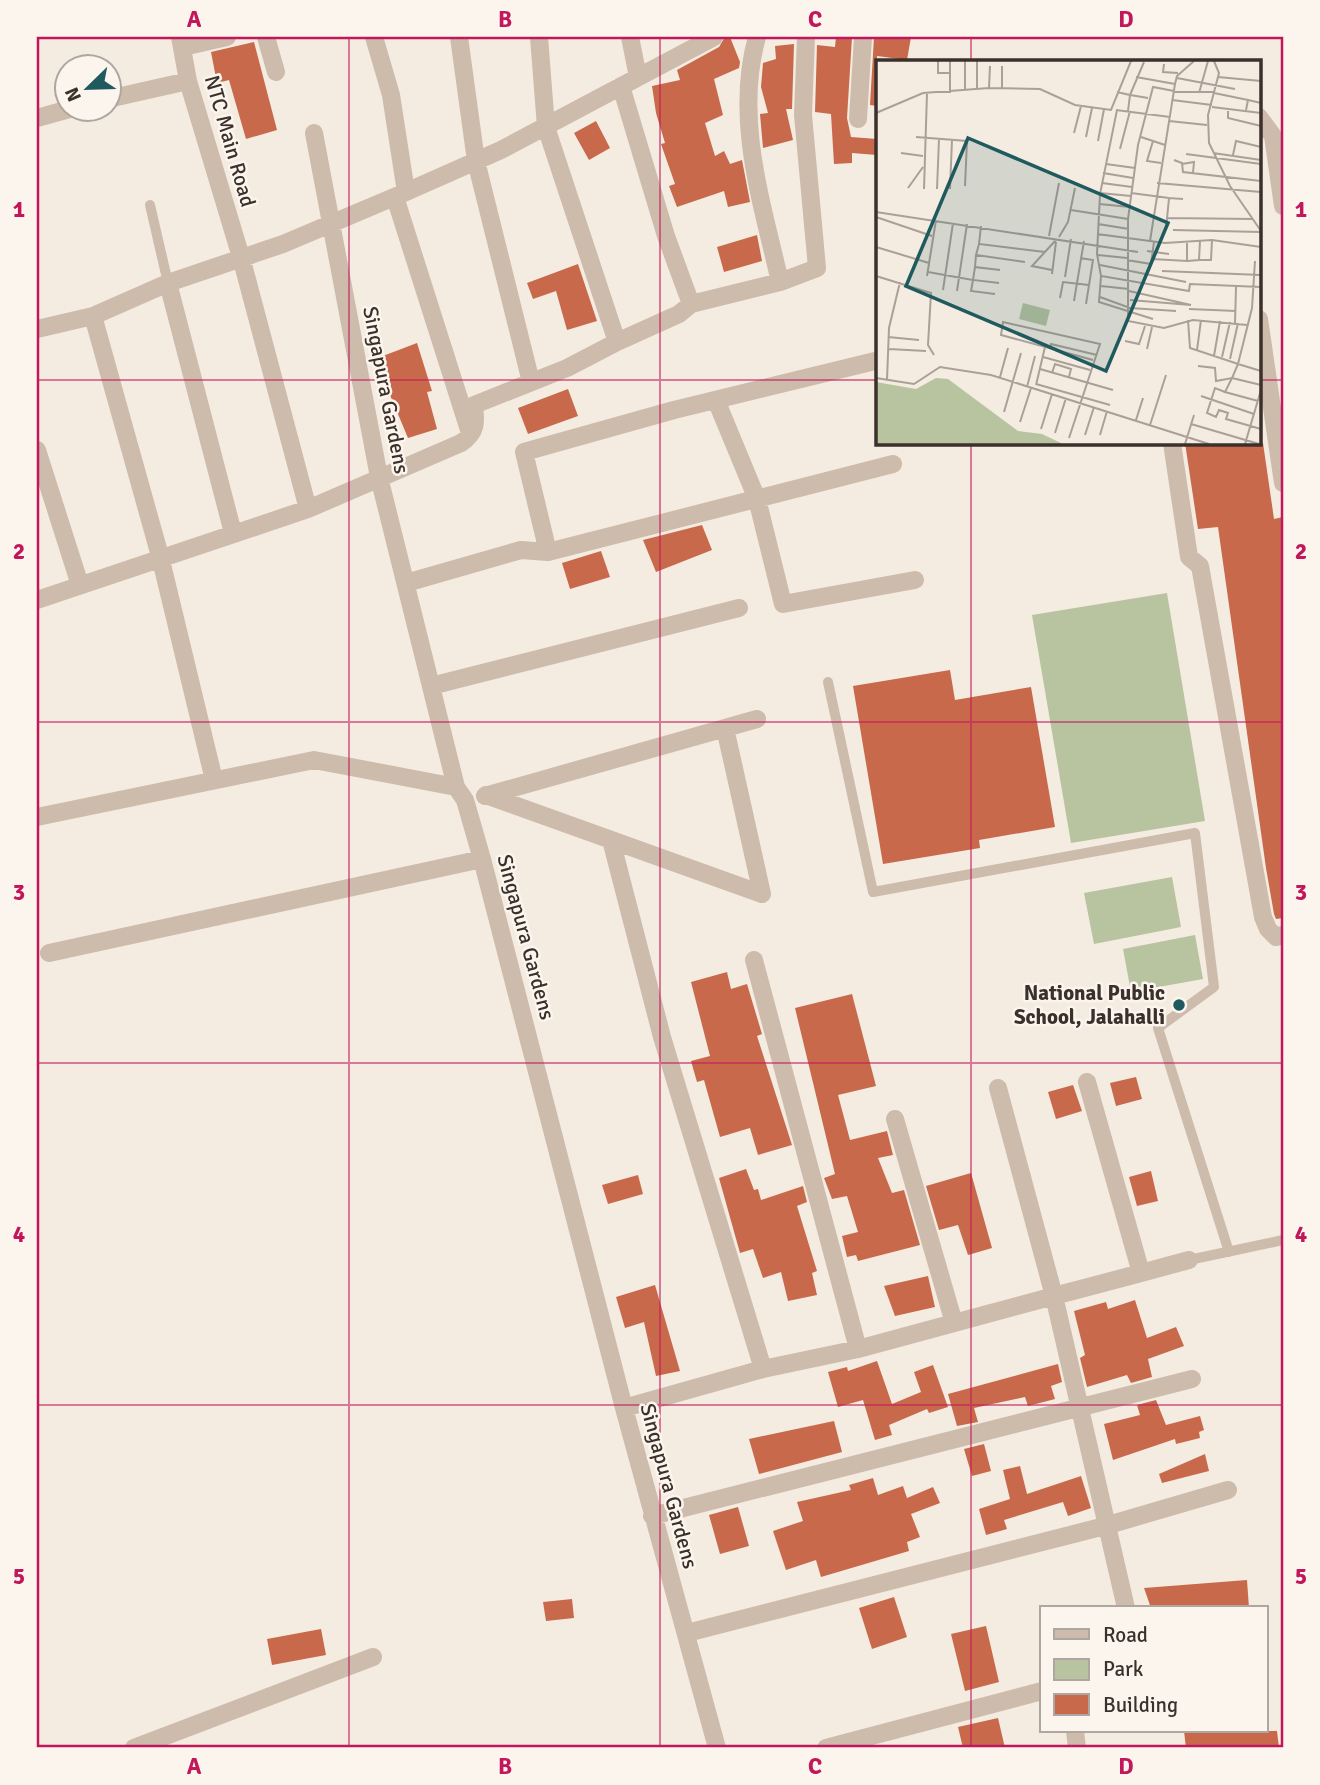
<svg xmlns="http://www.w3.org/2000/svg" width="1320" height="1785" viewBox="0 0 1320 1785" font-family="Signika,sans-serif">
<style>
.green{fill:#b8c4a0}
.building{fill:#c8694b}
.lines{fill:none;stroke-linecap:round;stroke-linejoin:round}
.lane{stroke:#cdbbac;stroke-width:10}
.street{stroke:#cdbbac;stroke-width:18}
.grid{fill:none;stroke:#c2185b;stroke-width:2;stroke-opacity:0.55}
.poi-dot{fill:#1f5a5e;stroke:#fbf5ee;stroke-width:2.5}
.labels{text-anchor:middle;stroke-width:5;stroke-linejoin:round;paint-order:stroke}
.street-label{font-size:21px;fill:#3b302b;stroke:#fbf5ee}
.poi-label{font-size:21px;font-weight:bold;fill:#3b302b;stroke:#fbf5ee;text-anchor:end}
.inset-road{fill:none;stroke:#aaa098;stroke-width:2}
.view{fill:#1f5a5e;fill-opacity:0.15;stroke:#1f5a5e;stroke-width:3.5}
.inset-edge{fill:none;stroke:#3b302b;stroke-width:3.5}
.neatline{fill:none;stroke:#c2185b;stroke-width:2.5}
.grid-label{font-size:23px;text-anchor:middle;font-weight:bold;fill:#c2185b}
</style>
<rect width="100%" height="100%" fill="#f4ebe1"/>
<path class="green" d="M 1167,593 L 1205,821 L 1071,843 L 1032,615 Z
M 1172,877 L 1181,927 L 1094,944 L 1084,893 Z
M 1195,935 L 1203,979 L 1131,992 L 1123,949 Z"/>
<path class="building" d="M 725,37 L 730,37 L 740,62 L 739,68 L 714,79 L 723,115 L 705,123 L 715,156 L 724,151 L 730,164 L 742,160 L 750,202 L 728,207 L 724,191 L 677,207 L 669,186 L 675,184 L 661,144 L 665,143 L 656,113 L 652,86 L 680,80 L 677,70 L 719,47 Z
M 836,37 L 852,37 L 847,118 L 851,137 L 877,139 L 877,155 L 852,153 L 852,163 L 834,164 L 831,114 L 815,112 L 817,45 L 835,47 Z
M 874,37 L 911,37 L 907,60 L 877,56 L 877,106 L 870,105 Z
M 254,42 L 277,130 L 246,139 L 229,80 L 217,83 L 211,52 Z
M 794,44 L 792,109 L 786,109 L 793,140 L 763,148 L 760,114 L 768,113 L 761,87 L 763,63 L 776,59 L 775,46 Z
M 596,121 L 610,148 L 589,160 L 574,133 Z
M 757,235 L 762,261 L 724,272 L 717,247 Z
M 578,264 L 597,321 L 567,330 L 556,291 L 533,299 L 527,283 Z
M 417,343 L 432,391 L 427,392 L 437,429 L 408,438 L 375,359 Z
M 568,389 L 578,416 L 528,434 L 518,408 Z
M 1185,443 L 1263,443 L 1274,519 L 1283,517 L 1283,918 L 1276,919 L 1274,914 L 1266,868 L 1218,527 L 1198,529 Z
M 702,525 L 712,550 L 656,572 L 643,540 Z
M 601,551 L 610,577 L 570,589 L 562,563 Z
M 950,670 L 955,700 L 1031,687 L 1055,827 L 979,840 L 980,848 L 883,864 L 853,686 Z
M 727,972 L 731,989 L 747,984 L 762,1034 L 757,1036 L 792,1145 L 758,1155 L 750,1128 L 720,1137 L 704,1080 L 697,1082 L 691,1061 L 710,1056 L 691,982 Z
M 852,994 L 876,1086 L 838,1095 L 850,1140 L 887,1131 L 893,1155 L 878,1158 L 892,1193 L 904,1190 L 920,1245 L 858,1261 L 856,1255 L 847,1257 L 842,1236 L 858,1232 L 847,1196 L 832,1199 L 824,1178 L 835,1174 L 795,1008 Z
M 1136,1077 L 1142,1099 L 1116,1106 L 1110,1083 Z
M 1073,1085 L 1082,1111 L 1056,1119 L 1048,1092 Z
M 746,1169 L 754,1190 L 758,1189 L 761,1200 L 803,1186 L 807,1202 L 797,1206 L 817,1271 L 812,1273 L 817,1295 L 788,1301 L 781,1272 L 763,1278 L 753,1249 L 740,1253 L 719,1178 Z
M 1151,1171 L 1158,1201 L 1137,1206 L 1129,1177 Z
M 971,1173 L 992,1248 L 968,1255 L 958,1225 L 939,1230 L 926,1186 Z
M 638,1175 L 643,1194 L 608,1204 L 602,1185 Z
M 928,1276 L 935,1307 L 895,1316 L 884,1286 Z
M 655,1285 L 680,1371 L 656,1376 L 644,1322 L 625,1328 L 616,1297 Z
M 1135,1300 L 1147,1338 L 1176,1327 L 1184,1346 L 1148,1359 L 1152,1377 L 1131,1383 L 1127,1375 L 1087,1387 L 1080,1358 L 1085,1355 L 1074,1311 L 1106,1302 L 1108,1309 Z
M 877,1361 L 892,1404 L 921,1392 L 914,1372 L 933,1365 L 948,1407 L 929,1413 L 927,1409 L 889,1425 L 892,1435 L 875,1440 L 863,1400 L 838,1407 L 828,1372 L 847,1367 L 848,1371 Z
M 1058,1364 L 1062,1382 L 1051,1386 L 1055,1399 L 1028,1406 L 1025,1397 L 974,1408 L 978,1422 L 957,1426 L 948,1394 Z
M 1156,1400 L 1166,1425 L 1200,1416 L 1204,1430 L 1199,1432 L 1200,1438 L 1176,1444 L 1175,1439 L 1113,1460 L 1104,1424 L 1140,1415 L 1137,1405 Z
M 834,1421 L 842,1452 L 759,1474 L 749,1439 Z
M 984,1444 L 991,1471 L 972,1476 L 964,1449 Z
M 1205,1454 L 1209,1471 L 1162,1483 L 1159,1474 Z
M 1020,1466 L 1027,1494 L 1081,1476 L 1091,1508 L 1068,1516 L 1063,1502 L 1004,1520 L 1007,1529 L 986,1535 L 979,1509 L 1010,1499 L 1003,1470 Z
M 873,1478 L 878,1495 L 903,1486 L 907,1498 L 933,1487 L 940,1503 L 911,1514 L 920,1537 L 907,1542 L 909,1551 L 821,1577 L 816,1560 L 786,1570 L 773,1531 L 803,1521 L 797,1502 L 851,1490 L 849,1485 Z
M 738,1507 L 749,1546 L 720,1554 L 709,1515 Z
M 1247,1580 L 1249,1608 L 1151,1608 L 1144,1588 Z
M 894,1597 L 907,1637 L 872,1649 L 859,1608 Z
M 572,1599 L 574,1618 L 546,1621 L 543,1602 Z
M 986,1626 L 999,1682 L 965,1691 L 951,1634 Z
M 321,1629 L 326,1655 L 272,1665 L 267,1639 Z
M 998,1718 L 1005,1748 L 963,1748 L 958,1727 Z
M 1184,1731 L 1277,1731 L 1279,1748 L 1186,1748 Z"/>
<g class="lines">
<path class="lane" d="M 150,205 L 168,283
M 828,682 L 873,892 L 1195,833 L 1214,987 L 1158,1028 L 1229,1252
M 1189,1260 L 1283,1240"/>
<path class="street" d="M 180,37 L 188,81 L 241,257 L 308,509
M 266,37 L 276,72
M 374,37 L 391,95 L 406,192
M 459,37 L 476,161 L 531,382
M 630,37 L 638,77
M 757,37 C 734,119 762,202 780,282
M 183,47 L 227,37
M 621,86 L 666,236 L 691,304
M 108,99 L 188,81
M 1259,117 L 1273,136 L 1283,206
M 37,118 L 73,108
M 858,119 L 863,37
M 314,133 L 379,477 L 456,787 L 465,800 L 482,859 L 624,1408 L 717,1748
M 395,197 L 470,433
M 168,283 L 233,533
M 93,316 L 160,556 L 214,780
M 1259,319 L 1283,483
M 37,329 L 93,316 L 168,283 L 283,244 L 406,192 L 501,150 L 714,37
M 617,342 L 679,314 L 691,304 L 780,282 L 817,268 L 803,115 L 806,37
M 716,400 L 757,499 L 783,604 L 915,580
M 1172,443 L 1189,557 L 1200,566 L 1263,917 L 1268,929 L 1276,937 L 1283,935
M 37,450 L 80,585
M 548,552 L 524,452 L 674,410 L 875,361
M 406,583 L 521,550 L 548,552 L 893,464
M 37,600 L 308,509 L 461,443 C 477,432 476,422 474,405 L 567,368 L 617,342 L 546,127 L 539,37
M 431,686 L 739,608
M 486,795 L 762,894 L 725,728
M 485,796 L 757,719
M 37,817 L 314,760 L 456,787
M 611,840 L 662,1037 L 763,1369 L 624,1408
M 49,953 L 482,859
M 754,960 L 858,1349 L 763,1369
M 1087,1082 L 1141,1273 L 1054,1296 L 1126,1608
M 1141,1273 L 1189,1260
M 954,1323 L 1054,1296 L 998,1088
M 858,1349 L 954,1323 L 895,1119
M 652,1516 L 1192,1379
M 687,1633 L 1105,1526 L 1228,1490
M 1075,1731 L 1077,1748
M 134,1748 L 373,1657
M 826,1748 L 1042,1691"/>
</g>
<path class="grid" d="M 349,37 L 349,1748M 660,37 L 660,1748M 971,37 L 971,61M 37,380 L 877,380M 1259,380 L 1283,380M 971,443 L 971,1748M 37,722 L 1283,722M 37,1063 L 1283,1063M 37,1405 L 1283,1405"/>
<circle class="poi-dot" cx="1179" cy="1005" r="7"/>
<g class="labels">
<g class="street-label">
<text transform="translate(230 141) rotate(74)" y="7">NTC Main Road</text>
<text transform="translate(386 390) rotate(79)" y="7">Singapura Gardens</text>
<text transform="translate(526 937) rotate(75)" y="7">Singapura Gardens</text>
<text transform="translate(669 1486) rotate(75)" y="7">Singapura Gardens</text>
</g>
<g class="poi-label">
<text x="1165" y="1000">National Public<tspan x="1165" dy="24">School, Jalahalli</tspan></text>
</g>
</g>
<g transform="translate(876 60)">
<rect width="385" height="385" fill="#f4ebe1"/>
<path d="M 147,243 L 174,250 L 170,266 L 143,259 ZM 60,318 L 72,319 L 142,371 L 166,374 L 187,384 L 0,384 L 0,322 L 40,329 Z" fill="#b8c4a0"/>
<path class="inset-road" d="M 62,1 L 62,13 L 74,13M 338,1 L 343,13 L 332,55 L 333,83 L 354,126 L 385,171M 288,4 L 287,12 L 302,13M 260,17 L 299,24M 342,17 L 385,21M 301,18 L 359,29M 113,28 L 114,6M 101,29 L 101,1M 126,29 L 126,6M 89,31 L 89,1M 298,31 L 277,27 L 262,85 L 252,159 L 252,261 L 288,268 L 317,260 L 371,265M 241,32 L 254,35 L 268,2M 298,32 L 339,32M 74,33 L 74,1M 323,33 L 332,1M 338,33 L 372,40M 296,40 L 336,45M 336,47 L 385,53M 240,50 L 294,57M 241,50 L 224,134 L 221,194 L 225,216 L 313,231 L 314,224 L 385,227M 370,50 L 372,40 L 385,43M 252,51 L 254,35 L 272,38M 352,51 L 352,58 L 385,66M 0,53 L 47,33 L 113,28 L 164,29 L 199,45 L 235,50 L 255,1M 293,61 L 331,65M 198,73 L 205,46M 40,77 L 91,81 L 89,126M 210,77 L 216,48M 265,77 L 289,85M 222,81 L 228,49M 277,81 L 271,101 L 285,103M 244,89 L 254,51M 25,93 L 47,96M 337,93 L 385,100M 310,94 L 385,104M 357,95 L 360,81 L 385,87M 298,100 L 306,103 L 307,112 L 385,121M 230,104 L 259,108M 306,104 L 318,102 L 317,113M 227,113 L 257,118M 226,123 L 256,127M 281,123 L 385,132M 32,128 L 47,107M 48,129 L 51,33M 61,129 L 63,79M 74,129 L 76,80M 224,133 L 255,136M 255,133 L 293,138M 223,144 L 254,147M 195,150 L 252,159M 0,152 L 262,192M 0,157 L 56,176M 291,158 L 377,159M 222,164 L 253,169M 105,166 L 103,184 L 169,192M 290,169 L 293,138 L 307,139M 297,170 L 385,172M 221,174 L 289,183 L 336,180 L 385,187M 173,176 L 183,123M 183,177 L 192,162 L 199,128M 274,181 L 299,24 L 301,16 L 318,1M 103,184 L 100,195 L 149,202M 0,187 L 53,203M 271,191 L 293,194M 100,195 L 99,207 L 124,210M 222,195 L 251,198M 204,198 L 217,200 L 210,244M 276,199 L 311,201 L 311,182M 251,200 L 275,204 L 278,182M 323,200 L 335,200 L 336,180M 311,201 L 323,200 L 324,181M 224,205 L 310,222M 99,207 L 97,220 L 123,223M 176,210 L 156,206 L 180,180M 286,211 L 385,215M 52,212 L 97,220 L 95,231 L 119,234M 176,214 L 180,182M 0,216 L 55,233 L 52,285 L 58,295M 51,216 L 60,160M 225,216 L 223,242 L 277,259M 189,217 L 195,179M 225,226 L 253,229M 67,230 L 77,163M 81,231 L 91,164M 253,231 L 315,245 L 254,240M 224,237 L 254,248 L 300,251M 184,238 L 187,222 L 213,225M 198,241 L 208,181M 313,249 L 360,251M 312,260 L 314,288 L 362,304 L 376,248 L 379,201M 359,263 L 360,227M 12,277 L 43,280M 249,281 L 263,284 L 269,266M 174,288 L 175,284 L 221,295M 13,289 L 50,291M 271,289 L 276,267M 321,290 L 325,260M 338,296 L 344,261M 167,297 L 214,310M 346,297 L 354,262M 354,299 L 362,263M 322,306 L 339,308 L 340,321 L 356,318 L 349,332 L 382,341M 164,309 L 237,330M 385,311 L 362,304 L 356,318 L 385,325M 176,313 L 179,304 L 195,309 L 193,317M 124,317 L 132,288M 0,318 L 38,324 L 64,307 L 115,315 L 333,384M 11,320 L 13,268 L 24,222M 160,324 L 234,345M 160,325 L 169,287M 151,327 L 159,296M 349,332 L 339,328 L 331,353 L 340,357 L 343,350 L 352,353 L 350,359 L 385,369M 325,336 L 378,354M 128,352 L 145,293M 260,360 L 267,338M 144,362 L 155,328M 315,364 L 383,384M 274,365 L 290,315M 165,369 L 176,334M 179,373 L 190,338M 209,375 L 218,347M 224,375 L 231,351M 193,378 L 224,284 L 127,262 L 125,275 L 217,300M 309,384 L 318,355M 369,384 L 385,330"/>
<path class="view" d="M 92,78 L 292,163 L 230,311 L 30,226 Z"/>
<rect width="385" height="385" class="inset-edge"/>
</g>
<rect width="1320" height="1785" fill="none" stroke="#fbf5ee" stroke-width="77"/>
<rect x="1040" y="1606" width="228" height="126" fill="#fbf5ee" stroke="#aea6a0" stroke-width="2"/>
<rect x="1054" y="1629" width="35" height="10" fill="#cdbbac" stroke="#aea6a0" stroke-width="2"/>
<text x="1103" y="1642" font-size="21" fill="#3b302b">Road</text>
<rect x="1054" y="1659" width="35" height="21" fill="#b8c4a0" stroke="#aea6a0" stroke-width="2"/>
<text x="1103" y="1676" font-size="21" fill="#3b302b">Park</text>
<rect x="1054" y="1694" width="35" height="21" fill="#c8694b" stroke="#aea6a0" stroke-width="2"/>
<text x="1103" y="1712" font-size="21" fill="#3b302b">Building</text>
<g transform="translate(88 88) rotate(247)"><circle r="33" fill="#fbf5ee" stroke="#aea6a0" stroke-width="2"/>
<path d="M0-5L12 26L0 18L-12 26Z" fill="#1f5a5e"/>
<text y="-10" font-size="19" font-weight="bold" text-anchor="middle" fill="#3b302b">N</text>
</g>
<rect x="38" y="38" width="1244" height="1708" class="neatline"/>
<g class="grid-label">
<text x="194" y="27">A</text>
<text x="505" y="27">B</text>
<text x="815" y="27">C</text>
<text x="1126" y="27">D</text>
<text x="19" y="217">1</text>
<text x="1301" y="217">1</text>
<text x="19" y="559">2</text>
<text x="1301" y="559">2</text>
<text x="19" y="900">3</text>
<text x="1301" y="900">3</text>
<text x="19" y="1242">4</text>
<text x="1301" y="1242">4</text>
<text x="19" y="1584">5</text>
<text x="1301" y="1584">5</text>
<text x="194" y="1774">A</text>
<text x="505" y="1774">B</text>
<text x="815" y="1774">C</text>
<text x="1126" y="1774">D</text>
</g>
</svg>
